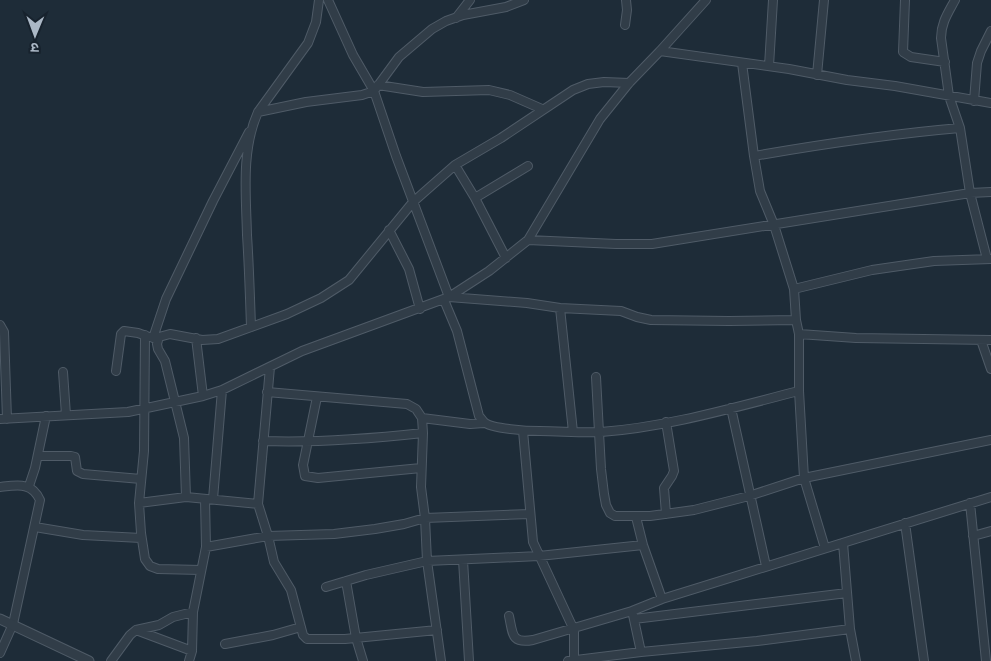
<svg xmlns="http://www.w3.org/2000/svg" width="991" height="661" viewBox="0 0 991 661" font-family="Figtree,'Noto Sans Devanagari',sans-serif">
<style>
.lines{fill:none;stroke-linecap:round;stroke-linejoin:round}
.minor-casing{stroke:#4f5b67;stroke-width:10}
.tertiary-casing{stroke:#4f5b67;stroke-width:11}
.minor{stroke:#313d48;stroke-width:8}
.tertiary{stroke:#313d48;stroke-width:9}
</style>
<rect width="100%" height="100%" fill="#1e2c38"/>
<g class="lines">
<defs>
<path id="minor" d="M 328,0 L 353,55 L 374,91 L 396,156 L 449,297 L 527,303 L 560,308 L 621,311 L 637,317 L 651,320 L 729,321 L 796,320
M 905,0 L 903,52 L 911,57 L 945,62
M 955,0 C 948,13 941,23 941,38 L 949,96 L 960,128 L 970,193 L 987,259
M 456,18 L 470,0
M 625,25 L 627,10 L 626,0
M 660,51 L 789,69 L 847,80 L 895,86 L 991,103
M 742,63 L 754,156 L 760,191 L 774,225 L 794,289 L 796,320 L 799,334 L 799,391 L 804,478 L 825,548
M 769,66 L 773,0
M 817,75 L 824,0
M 378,85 L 423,92 L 489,90 L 510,95 L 542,109
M 974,101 L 977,63 L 981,51 L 991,31
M 258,112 L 306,102 L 362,95 L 374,91 L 399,57 L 432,29 L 446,21 L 463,15 L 506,7 L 524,0
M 754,156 C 823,144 890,134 960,128
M 455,165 L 475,198 L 506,258
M 475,198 L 528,166
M 389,230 L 409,269 L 420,309
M 528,240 L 616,244 L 652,244 L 970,193 L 991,192
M 794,289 L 872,270 L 934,261 L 991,259
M 444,300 L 457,331 L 479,416 C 481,418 482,420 484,422 C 491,429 529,431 540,431 C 560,431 581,433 601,432 C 668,427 735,407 799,391
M 560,308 L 573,432
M 0,325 L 4,332 L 7,419
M 251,327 C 250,296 249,265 247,235 C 246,194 241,150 258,112 L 308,43 L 316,22 L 319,0
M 799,334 L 856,338 L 991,340
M 145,335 L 144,451 L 139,503 L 141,533 L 145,559 L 150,566 L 158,569 L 201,570
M 153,338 L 166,299 L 213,201 L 249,132
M 196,338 L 203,396
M 981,340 L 991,369
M 270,367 L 258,504 L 268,536 L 274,562 L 291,590 L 303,635 L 307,639 L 345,639 L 437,630
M 116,371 L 121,334 L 124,331 L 138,333 L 149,337
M 63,372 L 66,415
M 596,377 L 601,469 L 604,494 L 606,505 L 610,513 L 615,516 L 650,516 L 694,510 L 749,496 L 804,478 L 991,440
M 267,392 L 407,404 L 416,409 L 422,418 L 423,433 L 421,487 L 425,518 L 427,561 L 441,661
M 317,397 L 303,465 L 305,476 L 318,478 L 421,468
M 731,408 L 766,566
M 422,418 L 470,424 L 484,423
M 0,419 L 128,412 L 203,396 L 222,390 L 302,351 L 449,297 L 489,271 L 528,240 L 600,119 L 629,83 L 660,51 L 706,0
M 666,422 L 674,471 L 672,476 L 664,488 L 666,514
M 523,431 L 533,542 L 574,630 L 574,661
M 263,441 C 318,443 368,439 423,433
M 38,456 L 71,456 L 75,457 L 77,471 L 83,474 L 141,479
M 29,486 L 35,468 L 46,416
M 0,487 C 18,485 32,482 40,500 L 13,624 L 0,653
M 186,497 L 184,438 L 165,361 L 158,349 L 157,344 L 159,337 L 170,334 L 202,340 L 218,339 L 287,314 L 321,298 L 349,280 L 413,202 L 455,165 L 501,138 L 573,90 L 588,84 L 604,82 L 629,83
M 213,499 L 222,390
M 139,503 L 186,497 L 258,504
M 970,503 L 986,661
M 636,517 L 643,545 L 662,599
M 905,523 L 924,661
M 35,527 L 83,535 L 141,538
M 973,536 L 991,531
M 843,543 L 850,629 L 856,661
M 206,547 L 268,536 L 334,534 L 375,529 L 404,524 L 425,518 L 530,514
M 463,560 L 469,661
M 346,581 L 356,638 L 363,661
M 326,587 L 366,575 L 427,561 L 539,556 L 643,545
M 633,615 L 641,652
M 509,616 C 513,634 511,644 533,640 L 632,611 L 662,599 L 991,497
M 634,619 L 847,593
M 136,630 L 192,651
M 225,644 L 273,635 L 301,627
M 111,661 L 130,635 L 136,630 L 159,625 L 173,617 L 193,612
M 189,661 L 192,651 L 193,612 L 206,547 L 205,499
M 568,661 L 641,652 L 757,641 L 850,629"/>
<path id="tertiary" d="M 0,619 L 89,661"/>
</defs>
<use href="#minor" class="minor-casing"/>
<use href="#tertiary" class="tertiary-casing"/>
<use href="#minor" class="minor"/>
<use href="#tertiary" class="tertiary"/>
</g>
<g transform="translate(35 35) rotate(181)" stroke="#17222d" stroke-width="4" paint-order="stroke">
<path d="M0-4L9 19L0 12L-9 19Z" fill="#abb8c6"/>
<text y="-8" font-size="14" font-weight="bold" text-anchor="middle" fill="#abb8c6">उ</text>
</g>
</svg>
